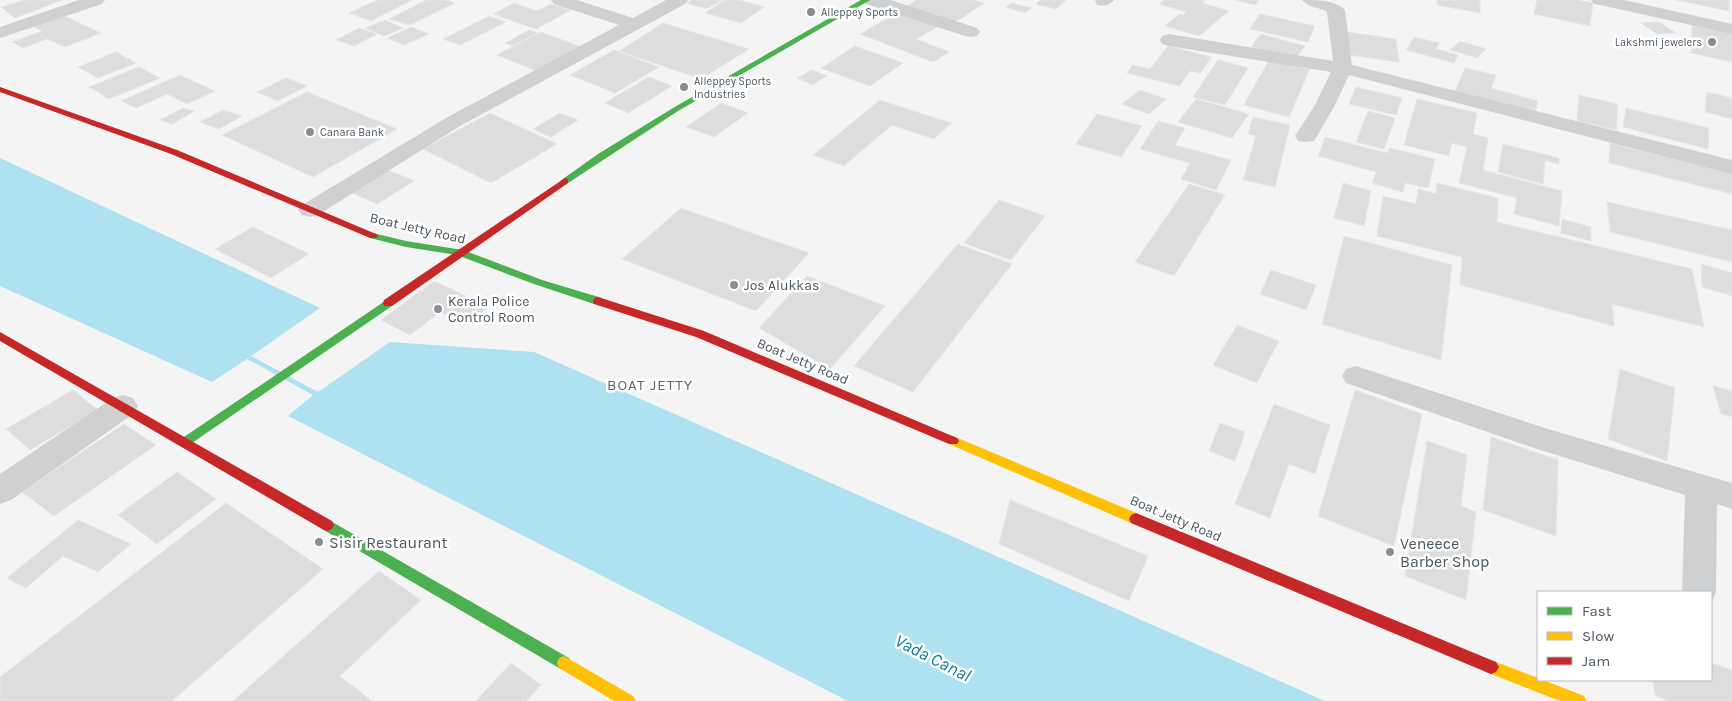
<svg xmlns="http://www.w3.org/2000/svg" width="1732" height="701" viewBox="0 0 1732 701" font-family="Karla,sans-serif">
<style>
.water{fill:#aee2f0}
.building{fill:#ddddde;stroke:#e5e6e7}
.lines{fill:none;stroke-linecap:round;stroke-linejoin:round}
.street{fill:#ced0d2;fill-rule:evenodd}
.fast{fill:#4caf50;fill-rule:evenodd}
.slow{fill:#ffc107;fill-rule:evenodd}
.jam{fill:#c62828;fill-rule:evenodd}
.poi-dot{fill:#868d94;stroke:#fff;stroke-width:2}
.labels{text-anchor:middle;stroke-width:5;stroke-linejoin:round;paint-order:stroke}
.far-poi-label{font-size:11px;fill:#4a5661;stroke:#fff;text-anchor:start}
.street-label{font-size:14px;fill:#4a5661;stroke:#fff}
.poi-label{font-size:14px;fill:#4a5661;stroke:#fff;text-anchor:start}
.neighbourhood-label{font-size:15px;letter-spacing:1px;fill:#5f6368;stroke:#fff}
.near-poi-label{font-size:16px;fill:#4a5661;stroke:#fff;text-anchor:start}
.near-water-label{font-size:18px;font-style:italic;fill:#0c7c9b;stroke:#fff}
</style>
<rect width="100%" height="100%" fill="#f4f4f4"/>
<path class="water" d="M 0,158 L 320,308 L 251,356 L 318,392 L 390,342 L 534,352 L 1325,701 L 848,701 L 288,416 L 313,395 L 247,359 L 212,382 L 0,286 Z"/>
<path class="building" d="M 25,0 L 62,0 L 15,18 L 1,7 Z
M 377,0 L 412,0 L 371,21 L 349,13 Z
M 426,0 L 446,0 L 455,3 L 410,25 L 389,19 Z
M 692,0 L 722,0 L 706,9 L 687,3 Z
M 725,0 L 740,0 L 764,7 L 741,23 L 705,13 Z
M 916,0 L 974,0 L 984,3 L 953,24 L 904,8 Z
M 1040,0 L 1066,0 L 1056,9 L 1036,4 Z
M 1164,0 L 1206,0 L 1202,3 L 1229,11 L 1199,36 L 1165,26 L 1179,14 L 1183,15 L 1187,12 L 1159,4 Z
M 1235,0 L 1259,0 L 1256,5 Z
M 1437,0 L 1480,0 L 1480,13 L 1437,5 Z
M 1537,0 L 1577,0 L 1593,3 L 1590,26 L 1534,14 Z
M 1676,0 L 1729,0 L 1729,11 Z
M 514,3 L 537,11 L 551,4 L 571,10 L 536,29 L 493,14 Z
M 1012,3 L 1032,8 L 1025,13 L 1006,7 Z
M 900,11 L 939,26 L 916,39 L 949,52 L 933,62 L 860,34 Z
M 58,13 L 101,33 L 65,47 L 47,39 L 23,48 L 12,42 L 42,31 L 28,24 Z
M 1260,14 L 1315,26 L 1308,42 L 1250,29 Z
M 489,16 L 506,22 L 460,45 L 443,39 Z
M 385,20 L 403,28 L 384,36 L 365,28 Z
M 1659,22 L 1676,33 L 1657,34 L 1641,23 Z
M 1692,22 L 1732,31 L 1732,62 L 1691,53 Z
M 663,23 L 749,49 L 701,79 L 619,51 Z
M 411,27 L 429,34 L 404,45 L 387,38 Z
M 359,28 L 377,34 L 354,46 L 336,40 Z
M 529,30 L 538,33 L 513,46 L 505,43 Z
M 541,32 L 581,47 L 537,71 L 497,55 Z
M 1347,32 L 1396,39 L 1399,62 L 1349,55 Z
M 1261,34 L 1305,46 L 1295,59 L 1251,47 Z
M 1414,37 L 1439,43 L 1436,49 L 1458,55 L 1454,63 L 1406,50 Z
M 1460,41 L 1486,49 L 1477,58 L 1450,50 Z
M 855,46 L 903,63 L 870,86 L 821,68 Z
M 1168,46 L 1211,57 L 1201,73 L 1190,71 L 1179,86 L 1127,73 L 1133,65 L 1150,69 Z
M 614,50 L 659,67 L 615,93 L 570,75 Z
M 116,52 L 136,63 L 98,78 L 78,67 Z
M 1218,60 L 1248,68 L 1225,105 L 1193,97 Z
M 1269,60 L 1310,69 L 1289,117 L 1244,105 Z
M 139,67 L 160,78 L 109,99 L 89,87 Z
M 1465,68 L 1496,75 L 1491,88 L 1538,101 L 1534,115 L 1454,94 Z
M 812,70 L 827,76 L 812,85 L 797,78 Z
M 180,75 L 215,91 L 187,104 L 167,94 L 136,108 L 121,101 Z
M 649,77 L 672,86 L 628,113 L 605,103 Z
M 286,78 L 307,86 L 278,101 L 257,92 Z
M 1356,87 L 1402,98 L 1396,115 L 1349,104 Z
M 1140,90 L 1166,99 L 1149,114 L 1122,104 Z
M 307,92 L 397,129 L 313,177 L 222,135 Z
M 1707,92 L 1732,98 L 1732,119 L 1705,112 Z
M 1579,95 L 1617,104 L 1617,130 L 1577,121 Z
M 1196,99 L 1249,114 L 1232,138 L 1178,122 Z
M 1417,99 L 1477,113 L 1473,134 L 1488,138 L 1483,170 L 1562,191 L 1559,226 L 1514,214 L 1517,198 L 1459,183 L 1467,147 L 1452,143 L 1449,156 L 1404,145 Z
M 880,100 L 951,123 L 934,139 L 892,125 L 844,166 L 813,155 Z
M 721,103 L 748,113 L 714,137 L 686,127 Z
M 183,108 L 195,111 L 172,124 L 160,120 Z
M 1626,108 L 1709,128 L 1708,149 L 1623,127 Z
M 223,110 L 242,116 L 219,129 L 200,122 Z
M 1368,111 L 1395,118 L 1384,149 L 1356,142 Z
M 490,113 L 557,144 L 491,183 L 423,149 Z
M 560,113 L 578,120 L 551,137 L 533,129 Z
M 1097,114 L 1142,126 L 1121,157 L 1076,144 Z
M 1253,117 L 1290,125 L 1275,187 L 1243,180 L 1256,136 L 1248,134 Z
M 1158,121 L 1185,128 L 1175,145 L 1231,160 L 1216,190 L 1181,179 L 1190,163 L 1140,149 Z
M 1325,137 L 1387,153 L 1389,148 L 1435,159 L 1428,188 L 1405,183 L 1403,192 L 1372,183 L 1376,172 L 1318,156 Z
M 1610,143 L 1732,173 L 1732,194 L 1609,163 Z
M 1503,144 L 1559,158 L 1559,164 L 1545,160 L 1543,184 L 1498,172 Z
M 384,168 L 414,181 L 377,204 L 346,190 Z
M 1343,183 L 1371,191 L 1364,226 L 1334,218 Z
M 1437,183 L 1498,198 L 1497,222 L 1692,269 L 1704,327 L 1612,304 L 1614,326 L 1460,285 L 1462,257 L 1377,236 L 1383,196 L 1416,204 L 1418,189 L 1436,194 Z
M 1189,184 L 1225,195 L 1174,276 L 1135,262 Z
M 999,200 L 1045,216 L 1011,260 L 964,243 Z
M 1607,202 L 1732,230 L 1732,262 L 1610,232 Z
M 681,208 L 809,253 L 756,311 L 622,259 Z
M 1562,219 L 1591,227 L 1591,241 L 1561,233 Z
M 253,227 L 309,254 L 271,278 L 215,249 Z
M 1344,236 L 1452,265 L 1441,360 L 1322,324 Z
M 958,244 L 1012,264 L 913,392 L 854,366 Z
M 1701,264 L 1732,273 L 1732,296 L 1702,287 Z
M 1271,270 L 1316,285 L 1306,310 L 1260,294 Z
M 807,276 L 885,306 L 830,369 L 759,328 Z
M 434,281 L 489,307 L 466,325 L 440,312 L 410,335 L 381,320 Z
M 1237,325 L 1279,341 L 1257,383 L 1213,365 Z
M 1620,369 L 1675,388 L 1667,461 L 1608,439 Z
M 1713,386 L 1732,391 L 1732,417 L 1721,414 Z
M 73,390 L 98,410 L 30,450 L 6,429 Z
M 1355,390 L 1422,414 L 1394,546 L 1318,516 Z
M 1274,404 L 1330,425 L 1315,474 L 1289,464 L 1270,518 L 1235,504 Z
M 1220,423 L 1245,432 L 1235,461 L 1209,451 Z
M 124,424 L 156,445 L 54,516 L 22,492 Z
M 1491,437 L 1558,460 L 1556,536 L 1483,510 Z
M 1427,441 L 1467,455 L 1461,506 L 1476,512 L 1466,600 L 1405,576 Z
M 177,472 L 216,499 L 157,544 L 118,515 Z
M 1010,500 L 1148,556 L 1129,601 L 999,544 Z
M 226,503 L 323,569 L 172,701 L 0,701 L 0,677 Z
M 78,520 L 131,544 L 98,572 L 63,556 L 26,588 L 7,578 Z
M 379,571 L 421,600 L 340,676 L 372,701 L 233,701 Z
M 511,663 L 541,685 L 526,701 L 476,701 Z
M 1711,663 L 1732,670 L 1732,701 L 1669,701 L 1656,696 L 1652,680 L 1711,680 Z"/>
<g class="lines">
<path class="street" d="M 79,0 L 105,0 L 102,4 L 0,38 L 0,27 Z
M 551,0 L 577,0 L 633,18 L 666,0 L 688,0 L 685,4 L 460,126 L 318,215 L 310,217 L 302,215 L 298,210 L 302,205 L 446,118 L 619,25 L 554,4 Z
M 863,0 L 890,0 L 977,28 L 980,32 L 977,36 L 971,37 L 965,36 L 866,4 Z
M 1095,0 L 1114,0 C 1109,6 1104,6 1097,5 Z
M 1302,0 C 1317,0 1335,0 1345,10 L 1352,65 L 1732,160 L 1732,174 L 1349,75 L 1335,105 L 1317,136 L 1314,141 L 1306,142 L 1298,141 L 1295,136 L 1315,105 L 1331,72 L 1169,46 L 1162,44 L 1160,40 L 1162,36 L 1169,34 L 1333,61 L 1327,12 C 1320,7 1308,8 1302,0 Z
M 1591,0 L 1624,0 L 1732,24 L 1732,34 L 1600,5 L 1594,4 Z
M 1356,366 L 1548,429 L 1732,483 L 1732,509 L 1717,504 L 1716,592 L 1711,603 L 1711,592 L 1682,592 L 1685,495 L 1534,448 L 1346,383 L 1342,376 L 1346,369 Z
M 123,395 L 133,398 L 138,406 L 133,414 L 11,500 L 0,504 L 0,474 L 113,398 Z"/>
<path class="fast" d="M 861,0 L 870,0 L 678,111 L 568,183 L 565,184 L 560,181 L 598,154 L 673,108 Z
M 373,233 L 406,241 L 463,250 L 542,280 L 602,298 L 603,301 L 602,304 L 594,304 L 534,284 L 457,255 L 406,247 L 370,238 L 368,236 L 370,234 Z
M 388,299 L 393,303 L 392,306 L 189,445 L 181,445 L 179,442 L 181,439 Z
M 327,519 L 569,658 L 571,663 L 569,668 L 564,670 L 559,668 L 322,529 L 320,525 L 322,521 Z"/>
<path class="slow" d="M 953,436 L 1141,515 L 1143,519 L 1141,523 L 1136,525 L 1131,523 L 949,444 L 947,441 L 949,438 Z
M 564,656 L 633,696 L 636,701 L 614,701 L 559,668 L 557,663 L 559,658 Z
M 1491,660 L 1538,678 L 1538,680 L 1543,680 L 1584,696 L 1587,701 L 1560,701 L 1486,672 L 1483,667 L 1486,662 Z"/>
<path class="jam" d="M 0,87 L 177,150 L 376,234 L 378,236 L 376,238 L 370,238 L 171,154 L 0,92 Z
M 565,178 L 568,179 L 568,183 L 392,306 L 384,306 L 383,303 L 384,300 Z
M 598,297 L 704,331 L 957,438 L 959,441 L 957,444 L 949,444 L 696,337 L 594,304 L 593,301 L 594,298 Z
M 0,332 L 332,521 L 334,525 L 332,529 L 327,531 L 322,529 L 0,341 Z
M 1136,513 L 1496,662 L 1499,667 L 1496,672 L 1491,674 L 1486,672 L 1131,523 L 1129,519 L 1131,515 Z"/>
</g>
<g class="poi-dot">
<circle cx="811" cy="12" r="5"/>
<circle cx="1712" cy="42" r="5"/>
<circle cx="684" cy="87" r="5"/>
<circle cx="310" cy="132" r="5"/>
<circle cx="734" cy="285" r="5"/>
<circle cx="438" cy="309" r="5"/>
<circle cx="319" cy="542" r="5"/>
<circle cx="1390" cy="552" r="5"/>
</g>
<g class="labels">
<g class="far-poi-label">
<text x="821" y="16">Alleppey Sports</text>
<text x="1702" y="46" text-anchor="end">Lakshmi jewelers</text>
<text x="694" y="85">Alleppey Sports<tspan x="694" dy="13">Industries</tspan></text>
<text x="320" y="136">Canara Bank</text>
</g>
<g class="street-label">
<text transform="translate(418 228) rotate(13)" y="5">Boat Jetty Road</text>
<text transform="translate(803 361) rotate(23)" y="5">Boat Jetty Road</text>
<text transform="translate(1176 518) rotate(23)" y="5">Boat Jetty Road</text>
</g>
<g class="poi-label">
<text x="744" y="290">Jos Alukkas</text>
<text x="448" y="306">Kerala Police<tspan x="448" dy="16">Control Room</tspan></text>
</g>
<g class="neighbourhood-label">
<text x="650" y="390">BOAT JETTY</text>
</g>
<g class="near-poi-label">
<text x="329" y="548">Sisir Restaurant</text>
<text x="1400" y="549">Veneece<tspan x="1400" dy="18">Barber Shop</tspan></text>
</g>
<g class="near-water-label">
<text transform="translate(933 658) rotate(27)" y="6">Vada Canal</text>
</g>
</g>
<rect x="1537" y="591" width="175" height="90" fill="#ffffff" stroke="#b7bbc0"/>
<rect x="1547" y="607" width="25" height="8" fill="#4caf50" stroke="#b7bbc0"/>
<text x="1582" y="616" font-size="15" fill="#4a5661">Fast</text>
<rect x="1547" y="632" width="25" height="8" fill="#ffc107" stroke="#b7bbc0"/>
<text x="1582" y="641" font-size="15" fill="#4a5661">Slow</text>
<rect x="1547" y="657" width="25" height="8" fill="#c62828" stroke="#b7bbc0"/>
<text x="1582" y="666" font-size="15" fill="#4a5661">Jam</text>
</svg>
